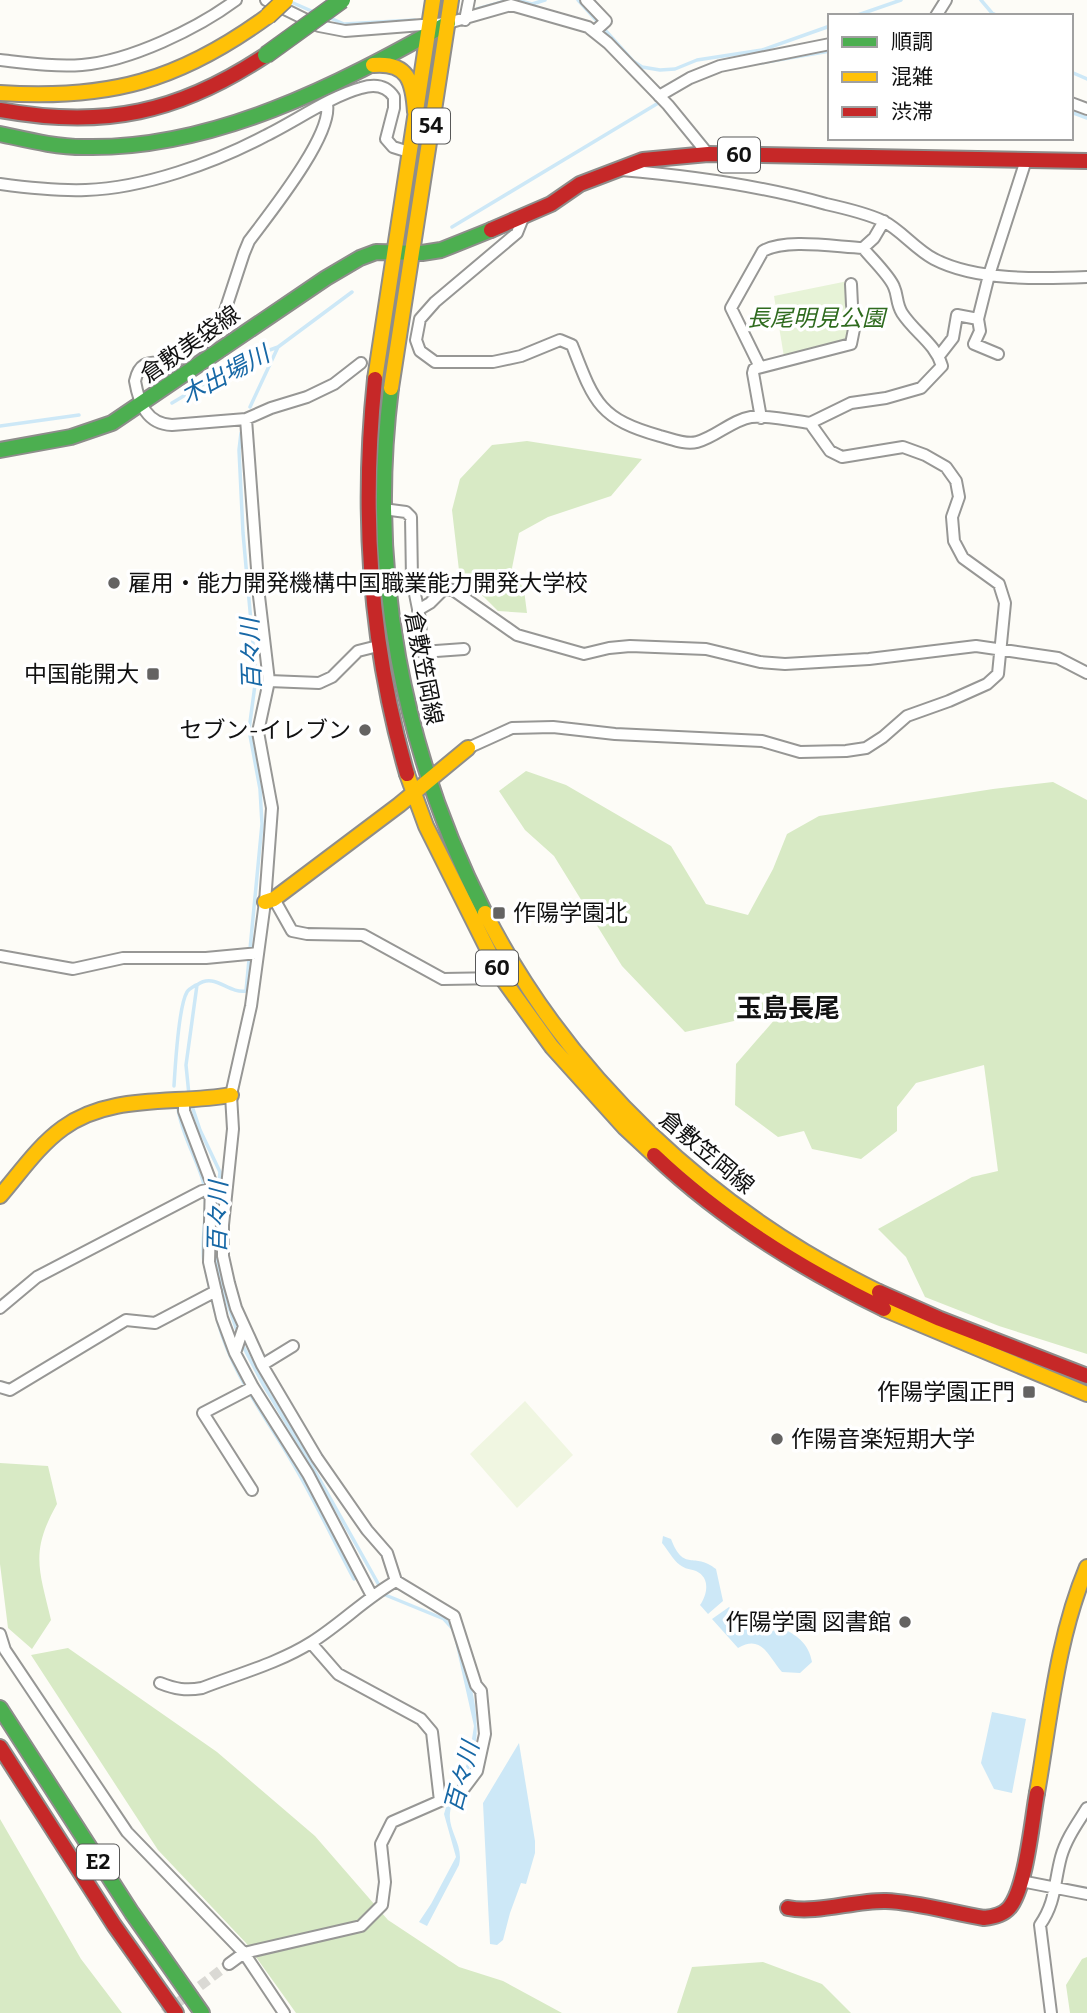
<svg xmlns="http://www.w3.org/2000/svg" width="1087" height="2013" viewBox="0 0 1087 2013" font-family="Bitter,'Noto Sans JP',serif">
<style>
.green{fill:#e7f3d7}
.forest{fill:#d8eac5}
.pitch{fill:#f0f6e1}
.water{fill:#cde8f7}
.lines{fill:none;stroke-linecap:round;stroke-linejoin:round}
.stream{stroke:#cde8f7;stroke-width:3.5}
.street-tunnel{stroke:#dad9d4;stroke-width:10;stroke-dasharray:10 5;stroke-linecap:butt}
.street-casing{stroke:#979795;stroke-width:14}
.fast-casing{stroke:#8e8d8b;stroke-width:18}
.slow-casing{stroke:#8e8d8b;stroke-width:18}
.jam-casing{stroke:#8e8d8b;stroke-width:18}
.street{stroke:#fffffe;stroke-width:10}
.fast{stroke:#4caf50;stroke-width:14}
.slow{stroke:#ffc107;stroke-width:14}
.jam{stroke:#c62828;stroke-width:14}
.fast-bridge-casing{stroke:#858482;stroke-width:19;stroke-linecap:butt}
.slow-bridge-casing{stroke:#858482;stroke-width:19;stroke-linecap:butt}
.fast-bridge{stroke:#4caf50;stroke-width:16}
.slow-bridge{stroke:#ffc107;stroke-width:16}
.poi-dot{fill:#646362;stroke:#fff;stroke-width:2.5}
.labels{text-anchor:middle;stroke-width:7;stroke-linejoin:round;paint-order:stroke}
.shield{fill:#fff;stroke:#585858;stroke-width:2}
.shield-label{font-size:21px;font-weight:bold;fill:#111}
.park-label{font-size:23px;font-style:italic;fill:#2f6b1f;stroke:#fff}
.street-label{font-size:23px;fill:#111;stroke:#fff}
.poi-label{font-size:23px;fill:#111;stroke:#fff;text-anchor:end}
.water-label{font-size:24px;font-style:italic;fill:#1768a6;stroke:#fff}
.quarter-label{font-size:26px;font-weight:bold;fill:#111;stroke:#fff}
</style>
<rect width="100%" height="100%" fill="#fdfcf7"/>
<path class="green" d="M 848,281 L 852,322 L 847,341 L 784,357 L 774,296 Z"/>
<path class="forest" d="M 527,441 L 642,459 L 611,496 L 548,517 L 519,533 L 512,568 L 524,590 L 527,613 L 498,611 L 484,597 L 460,579 L 452,510 L 460,479 L 492,445 Z
M 526,771 L 566,785 L 671,846 L 706,904 L 748,915 L 773,869 L 787,834 L 819,816 L 993,789 L 1053,782 L 1087,800 L 1087,1354 L 999,1326 L 925,1297 L 906,1257 L 878,1229 L 972,1177 L 998,1171 L 984,1065 L 916,1083 L 897,1107 L 897,1131 L 861,1159 L 812,1149 L 804,1131 L 778,1137 L 735,1105 L 736,1064 L 783,1010 L 685,1032 L 622,966 L 554,856 L 525,830 L 499,791 Z
M 0,1463 L 48,1466 L 57,1504 C 30,1552 39,1569 51,1620 L 32,1649 L 8,1628 L 0,1564 Z
M 68,1648 L 217,1752 L 315,1836 L 388,1920 L 459,1967 L 503,1981 L 562,2013 L 296,2013 L 246,1943 L 158,1850 L 31,1655 Z
M 0,1819 L 81,1959 L 122,2013 L 0,2013 Z
M 1087,1957 L 1087,2013 L 1070,2013 L 1066,1985 L 1082,1959 Z
M 763,1962 L 822,1984 L 851,2013 L 677,2013 L 692,1967 Z"/>
<path class="pitch" d="M 525,1401 L 573,1455 L 517,1508 L 470,1454 Z"/>
<path class="water" d="M 663,1536 L 671,1539 C 684,1573 694,1551 716,1569 L 723,1601 L 708,1614 L 700,1605 C 707,1595 711,1578 696,1571 C 690,1569 685,1569 680,1565 C 673,1560 668,1550 662,1543 Z
M 729,1607 L 747,1625 L 773,1631 L 778,1627 C 796,1633 809,1644 812,1662 L 800,1673 L 782,1672 C 768,1656 762,1634 738,1648 L 712,1619 Z
M 458,1635 C 468,1674 484,1717 473,1758 C 468,1777 452,1793 450,1813 C 448,1831 464,1845 459,1865 L 427,1926 L 419,1922 L 431,1904 L 456,1857 L 444,1814 L 448,1801 L 464,1772 L 469,1758 L 474,1726 L 454,1637 Z
M 992,1712 L 1026,1719 L 1012,1793 L 994,1789 L 981,1763 Z
M 519,1743 L 535,1841 L 535,1853 L 526,1884 L 521,1883 L 510,1913 L 503,1940 L 497,1945 L 490,1944 L 483,1803 Z"/>
<g class="lines">
<path class="stream" d="M 517,0 L 532,4 L 545,0
M 578,0 L 633,61 L 642,67 L 660,70 L 675,69 L 697,60 L 762,50 L 830,26
M 981,0 L 992,13 L 998,16
M 291,2 L 316,13
M 477,9 L 509,0
M 855,16 L 901,0
M 330,18 L 344,24 L 415,20
M 761,63 L 830,51
M 1071,72 L 1087,79
M 1071,112 L 1087,118
M 452,227 L 660,102
M 172,403 L 245,359 L 278,347 L 352,292
M 250,407 L 278,347
M 0,426 L 79,415
M 174,1086 C 175,1069 179,1005 187,992 C 189,989 193,987 196,985
M 189,1095 L 186,1065 L 197,985 C 215,972 228,994 246,991 L 262,824 L 260,789 L 249,730 L 256,677 L 243,533 L 239,450 L 241,433
M 192,1106 L 200,1130 L 220,1172 L 215,1222
M 178,1109 C 182,1135 196,1157 203,1181 C 210,1208 200,1237 204,1263
M 214,1243 L 220,1281 L 238,1334
M 206,1271 L 215,1311
M 218,1322 C 232,1374 264,1414 291,1460 C 314,1498 333,1540 354,1579
M 242,1344 L 263,1384 L 307,1457 L 380,1587
M 383,1594 L 444,1619 L 453,1629"/>
<path class="street-tunnel" d="M 164,2013 L 229,1964"/>
<defs>
<path id="street" d="M 266,0 L 319,26 L 345,31 L 448,23 L 511,5 L 588,27 L 608,43 L 668,105 L 708,154
M 586,0 L 606,21 L 595,31
M 936,16 L 946,0
M 465,20 L 469,0
M 0,60 C 27,63 55,67 82,65 C 130,61 197,29 236,0
M 659,96 L 690,78 L 720,66 L 830,44
M 1071,103 L 1087,109
M 327,104 C 333,135 269,214 249,241 L 244,253 L 220,326 C 210,339 190,355 175,360 C 157,367 141,354 135,381 C 139,404 147,424 172,425 L 246,419 L 271,408 L 307,397 L 334,384 L 361,363
M 621,170 C 691,176 759,185 826,204 C 844,208 866,213 883,221 C 901,230 915,249 934,259 C 976,281 1040,279 1087,277
M 0,184 C 29,188 57,191 86,190 C 144,188 214,163 265,136 C 294,122 331,96 361,88 C 374,84 386,85 394,97 L 394,108 L 386,139 L 393,147 L 409,152
M 998,354 L 974,344 L 980,331 L 978,319 L 989,275 L 1026,160
M 939,356 L 953,338 L 957,315 L 978,319
M 760,367 L 731,308 L 763,251 C 786,238 836,247 863,248 L 874,238 L 884,221
M 761,418 L 753,373 L 754,369 L 851,344 L 856,319 L 852,305 L 851,284
M 246,419 L 259,596 L 269,681 L 258,732 L 272,808 L 265,902 L 251,1006 L 231,1095 L 233,1129 L 223,1225 L 223,1256 L 229,1283 L 236,1308 L 262,1365 L 293,1346
M 810,423 L 851,403 L 886,398 L 921,388 L 942,366 C 935,343 915,333 902,313 C 896,303 898,296 894,287 C 890,276 871,258 863,248
M 383,509 L 406,512 L 411,517 L 412,579 L 420,619 L 422,652 L 464,649
M 418,610 L 430,603 L 444,589 L 453,590 L 517,635 L 584,654 L 609,648 L 630,646 L 706,649 L 760,662 L 785,664 L 869,659 L 976,646 L 1058,658 L 1087,673
M 269,681 L 319,683 L 332,677 L 358,651 L 378,646
M 468,748 L 512,728 L 553,727 L 615,734 L 762,741 L 800,752 L 846,751 L 866,748 L 883,737 L 907,716 L 949,701 L 987,684 L 998,674 L 1005,603 L 999,584 L 963,558 L 954,541 L 952,517 L 959,497 L 956,481 L 946,467 L 925,455 L 903,447 L 842,457 L 830,451 L 810,423 C 796,421 764,415 751,417 C 732,420 716,437 697,442 C 685,445 672,439 660,436 C 599,419 594,402 572,345 L 560,340 L 521,356 L 493,362 L 435,362 L 420,351 L 416,340 L 420,319 L 435,302 L 517,233 L 523,218
M 274,899 L 292,931 L 307,934 L 363,935 L 443,979 L 502,978
M 0,956 L 73,969 L 123,958 L 206,958 L 258,953
M 184,1101 L 184,1111 L 211,1182 L 209,1262 L 222,1318 L 235,1353
M 0,1308 L 37,1277 L 202,1191 L 211,1189
M 244,1326 L 235,1353 L 253,1387 L 308,1474 L 372,1596
M 0,1387 L 10,1390 L 126,1320 L 155,1323 L 216,1291
M 252,1490 L 203,1413 L 253,1387
M 0,1634 L 5,1650 L 127,1832 L 244,1953 L 284,2013
M 311,1643 L 338,1674 L 421,1719 L 432,1732 L 440,1801
M 160,1683 C 175,1689 186,1691 202,1688 C 238,1674 279,1663 312,1642 C 342,1623 366,1598 396,1581
M 1021,1881 L 1087,1894
M 229,1964 L 244,1953 L 361,1926 L 382,1905 L 385,1882 L 381,1844 L 392,1822 L 440,1801 L 459,1795 L 477,1771 L 485,1734 L 481,1691 L 476,1685 L 454,1616 L 396,1581 L 387,1553 L 367,1530 L 317,1458 L 262,1365
M 1051,2013 L 1040,1925 C 1056,1902 1054,1883 1061,1857 C 1066,1839 1077,1824 1087,1808"/>
<path id="fast" d="M 0,134 C 28,140 55,147 84,147 C 213,150 338,85 448,23
M 391,388 C 368,570 402,750 485,913
M 0,450 L 71,437 L 112,423 L 326,278 L 360,258 L 376,252 L 422,253 L 441,250 L 491,230
M 0,1708 L 132,1913 L 202,2013"/>
<path id="slow" d="M 373,65 C 408,62 413,81 415,112
M 0,93 C 109,100 179,81 268,16
M 375,379 L 433,0
M 391,388 L 451,0
M 407,774 L 426,826 L 502,978 L 552,1047 L 625,1128 L 654,1155
M 265,902 L 274,899 L 399,805 L 468,748
M 485,913 C 569,1078 712,1211 879,1292
M 0,1196 C 20,1173 38,1146 63,1128 C 111,1093 175,1105 231,1095
M 884,1309 L 1087,1394
M 1037,1793 C 1050,1718 1057,1638 1087,1567"/>
<path id="jam" d="M 0,110 C 104,129 179,113 266,55
M 491,230 L 551,204 L 580,184 L 643,160 L 708,154 L 1087,161
M 375,379 C 361,512 370,646 407,774
M 654,1155 C 721,1219 800,1268 884,1309
M 879,1292 L 940,1319 L 1087,1376
M 0,1747 L 114,1925 L 176,2013
M 788,1908 C 816,1914 856,1900 886,1901 C 917,1902 953,1913 984,1918 C 994,1917 1003,1915 1009,1908 C 1026,1889 1032,1820 1037,1793"/>
</defs>
<use href="#street" class="street-casing"/>
<use href="#fast" class="fast-casing"/>
<use href="#slow" class="slow-casing"/>
<use href="#jam" class="jam-casing"/>
<use href="#street" class="street"/>
<use href="#fast" class="fast"/>
<use href="#slow" class="slow"/>
<use href="#jam" class="jam"/>
<defs>
<path id="fast-bridge" d="M 266,55 L 342,0"/>
<path id="slow-bridge" d="M 268,16 L 285,0"/>
</defs>
<use href="#fast-bridge" class="fast-bridge-casing"/>
<use href="#slow-bridge" class="slow-bridge-casing"/>
<use href="#fast-bridge" class="fast-bridge"/>
<use href="#slow-bridge" class="slow-bridge"/>
</g>
<g class="poi-dot">
<circle cx="114" cy="583" r="7"/>
<rect x="146" y="667" width="14" height="14" rx="3.5"/>
<circle cx="365" cy="730" r="7"/>
<rect x="492" y="906" width="14" height="14" rx="3.5"/>
<rect x="1022" y="1385" width="14" height="14" rx="3.5"/>
<circle cx="777" cy="1439" r="7"/>
<circle cx="905" cy="1622" r="7"/>
</g>
<g class="labels">
<g class="shield">
<rect x="412" y="108.5" width="38" height="35" rx="5"/>
<rect x="718" y="137.5" width="42" height="35" rx="5"/>
<rect x="476" y="950.5" width="42" height="35" rx="5"/>
<rect x="77" y="1844.5" width="42" height="35" rx="5"/>
</g>
<g class="shield-label">
<text x="431" y="133">54</text>
<text x="739" y="162">60</text>
<text x="497" y="975">60</text>
<text x="98" y="1869">E2</text>
</g>
<g class="park-label">
<text x="816" y="326">長尾明見公園</text>
</g>
<g class="street-label">
<text transform="translate(190 344) rotate(-35)" y="8">倉敷美袋線</text>
<text transform="translate(424 668) rotate(79)" y="8">倉敷笠岡線</text>
<text transform="translate(707 1152) rotate(40)" y="8">倉敷笠岡線</text>
</g>
<g class="poi-label">
<text x="128" y="591" text-anchor="start">雇用・能力開発機構中国職業能力開発大学校</text>
<text x="139" y="682">中国能開大</text>
<text x="351" y="738">セブン-イレブン</text>
<text x="513" y="921" text-anchor="start">作陽学園北</text>
<text x="1015" y="1400">作陽学園正門</text>
<text x="791" y="1447" text-anchor="start">作陽音楽短期大学</text>
<text x="891" y="1630">作陽学園 図書館</text>
</g>
<g class="water-label">
<text transform="translate(225 375) rotate(-28)" y="8">木出場川</text>
<text transform="translate(251 654) rotate(-92)" y="8">百々川</text>
<text transform="translate(218 1217) rotate(-89)" y="8">百々川</text>
<text transform="translate(462 1777) rotate(-75)" y="8">百々川</text>
</g>
<g class="quarter-label">
<text x="788" y="1017">玉島長尾</text>
</g>
</g>
<rect x="828" y="14" width="245" height="126" fill="#ffffff" stroke="#a0a0a0" stroke-width="2"/>
<rect x="842" y="37" width="35" height="10" fill="#4caf50" stroke="#a0a0a0" stroke-width="2"/>
<text x="891" y="49" font-size="21" fill="#111111">順調</text>
<rect x="842" y="72" width="35" height="10" fill="#ffc107" stroke="#a0a0a0" stroke-width="2"/>
<text x="891" y="84" font-size="21" fill="#111111">混雑</text>
<rect x="842" y="107" width="35" height="10" fill="#c62828" stroke="#a0a0a0" stroke-width="2"/>
<text x="891" y="119" font-size="21" fill="#111111">渋滞</text>
</svg>
